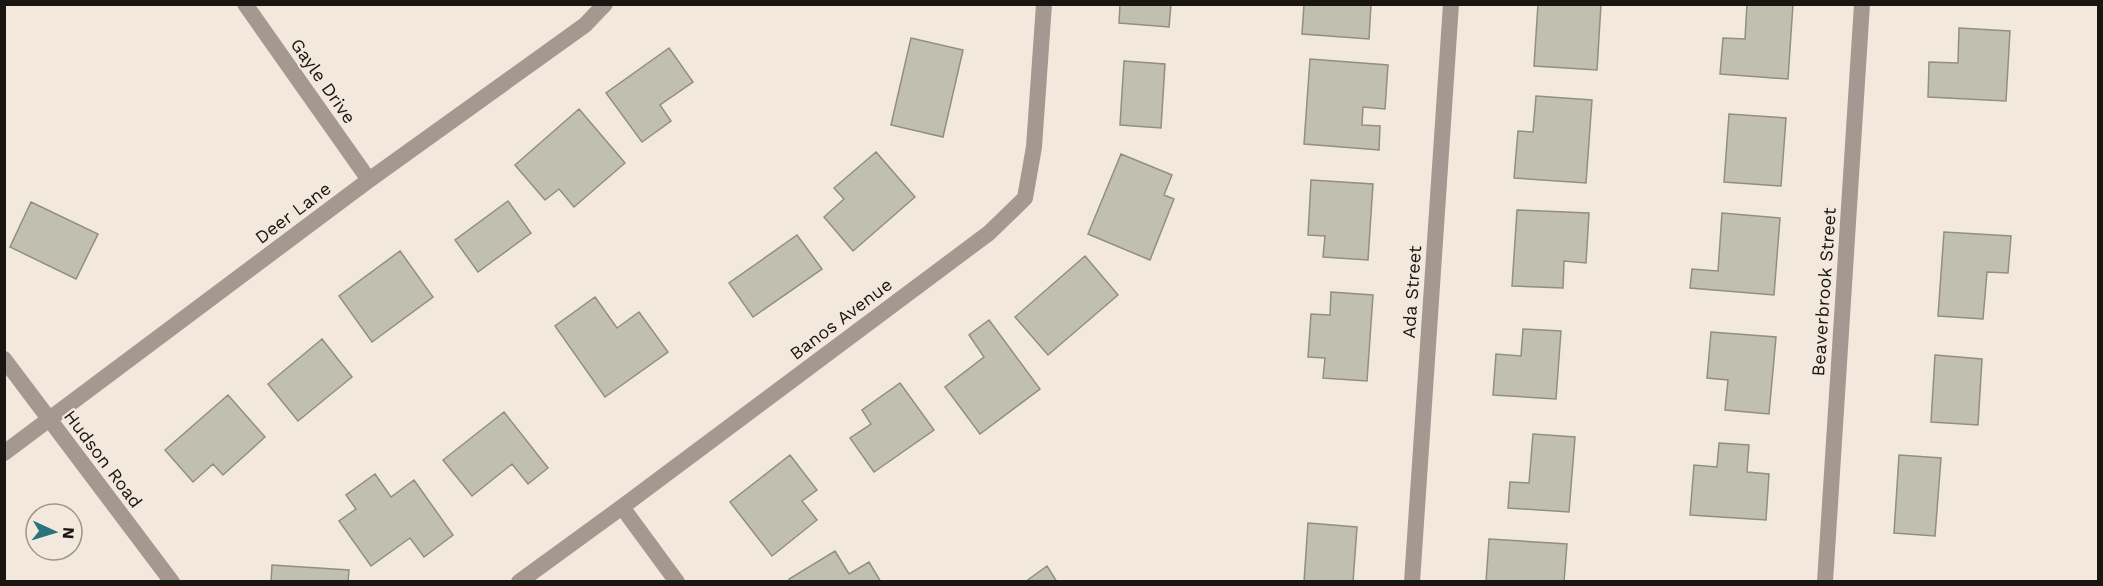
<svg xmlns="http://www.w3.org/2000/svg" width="2103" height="586" viewBox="0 0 2103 586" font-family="'Work Sans',sans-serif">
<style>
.building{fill:#c0bfb0;stroke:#908f81;stroke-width:1.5}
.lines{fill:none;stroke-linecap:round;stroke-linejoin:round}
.minor{stroke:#a59890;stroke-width:16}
.labels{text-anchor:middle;stroke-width:4.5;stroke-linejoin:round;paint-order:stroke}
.street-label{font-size:18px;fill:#191611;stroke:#f2e9dc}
</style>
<rect width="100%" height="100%" fill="#f2e9dc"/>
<path class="building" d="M 1120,4 L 1171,4 L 1169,27 L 1119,23 Z
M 1304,4 L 1371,4 L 1369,39 L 1302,34 Z
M 1538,4 L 1601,4 L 1597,70 L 1534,66 Z
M 1747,4 L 1793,4 L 1788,79 L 1720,74 L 1723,38 L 1745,39 Z
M 1959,28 L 2010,31 L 2006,101 L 1928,97 L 1929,62 L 1958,63 Z
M 911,38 L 963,50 L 943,137 L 891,125 Z
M 669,48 L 693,82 L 660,105 L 671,121 L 642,142 L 606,93 Z
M 1310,59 L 1388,65 L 1385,109 L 1363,107 L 1362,125 L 1380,126 L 1379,150 L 1304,144 Z
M 1124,61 L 1165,64 L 1161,128 L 1120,125 Z
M 1536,96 L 1592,100 L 1586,183 L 1514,178 L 1518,131 L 1533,132 Z
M 579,109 L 625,163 L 574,207 L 559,189 L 545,200 L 515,165 Z
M 1729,114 L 1786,118 L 1781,186 L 1724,182 Z
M 876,152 L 915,197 L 853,251 L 824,217 L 844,199 L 834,188 Z
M 1121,154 L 1172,175 L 1164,195 L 1174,199 L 1150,260 L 1088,234 Z
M 1311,180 L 1373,184 L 1368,260 L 1323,257 L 1325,236 L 1308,235 Z
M 508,201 L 531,233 L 478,272 L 455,240 Z
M 31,202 L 98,234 L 76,279 L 10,247 Z
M 1517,210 L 1589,213 L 1586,263 L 1564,261 L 1563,288 L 1512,286 Z
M 1722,213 L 1780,218 L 1774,295 L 1690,288 L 1692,269 L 1718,271 Z
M 1944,232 L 2011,236 L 2008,273 L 1987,272 L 1983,319 L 1938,316 Z
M 797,235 L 822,269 L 753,317 L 729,283 Z
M 400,251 L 433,297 L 372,342 L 339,296 Z
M 1085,256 L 1118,295 L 1048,355 L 1015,317 Z
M 1331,292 L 1373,295 L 1367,381 L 1323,378 L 1325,358 L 1308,357 L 1311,314 L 1330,315 Z
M 595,297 L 617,328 L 639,312 L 668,352 L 605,397 L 555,326 Z
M 989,320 L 1040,389 L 980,434 L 945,387 L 984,357 L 969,335 Z
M 1523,329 L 1561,331 L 1556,399 L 1493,395 L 1496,354 L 1521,356 Z
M 1711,332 L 1776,337 L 1769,414 L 1725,410 L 1728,380 L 1707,378 Z
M 322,339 L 352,377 L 298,421 L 268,384 Z
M 1935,355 L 1982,359 L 1978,425 L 1931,422 Z
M 900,383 L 934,430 L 874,472 L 850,438 L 871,424 L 862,410 Z
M 228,395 L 265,437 L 223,475 L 213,464 L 193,482 L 165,450 Z
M 504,412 L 548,468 L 528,484 L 512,464 L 472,496 L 443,460 Z
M 1533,434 L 1575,437 L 1569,512 L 1508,508 L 1510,482 L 1529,483 Z
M 1719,443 L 1749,445 L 1747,472 L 1769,474 L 1766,520 L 1690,515 L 1694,465 L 1717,467 Z
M 790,455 L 817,490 L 802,501 L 817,520 L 772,556 L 730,502 Z
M 1899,455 L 1941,458 L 1935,536 L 1894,533 Z
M 375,474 L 391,497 L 414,480 L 453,535 L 424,557 L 410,538 L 371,566 L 339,521 L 356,509 L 346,495 Z
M 1308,523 L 1357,527 L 1353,582 L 1304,582 Z
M 1489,539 L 1567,544 L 1564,582 L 1486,582 Z
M 835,551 L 849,574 L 869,562 L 881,582 L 790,582 L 789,579 Z
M 272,565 L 349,570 L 348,582 L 271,582 Z
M 1047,566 L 1057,582 L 1025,582 Z"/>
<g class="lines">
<path class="minor" d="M 245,4 L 369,180
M 4,359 L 172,582
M 4,453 L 369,180 L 585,25 L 605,4
M 622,507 L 677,582
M 519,582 L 622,507 L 989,233 L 1025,198 L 1034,147 L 1044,4
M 1412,582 L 1451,4
M 1825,582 L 1862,4"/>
</g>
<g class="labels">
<g class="street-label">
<text transform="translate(323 81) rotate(55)" y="6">Gayle Drive</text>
<text transform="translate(293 213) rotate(-37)" y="6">Deer Lane</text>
<text transform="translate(1412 292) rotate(-86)" y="6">Ada Street</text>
<text transform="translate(1824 292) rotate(-86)" y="6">Beaverbrook Street</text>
<text transform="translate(841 319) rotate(-37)" y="6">Banos Avenue</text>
<text transform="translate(103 459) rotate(53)" y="6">Hudson Road</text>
</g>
</g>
<rect width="2103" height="586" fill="none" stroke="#191611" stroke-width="12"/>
<g transform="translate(54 532) rotate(94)"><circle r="28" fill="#f2e9dc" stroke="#9b958b" stroke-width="1.5"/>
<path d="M0-4.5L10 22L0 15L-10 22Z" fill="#2a727c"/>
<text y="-9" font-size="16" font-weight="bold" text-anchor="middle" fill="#191611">N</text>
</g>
</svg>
